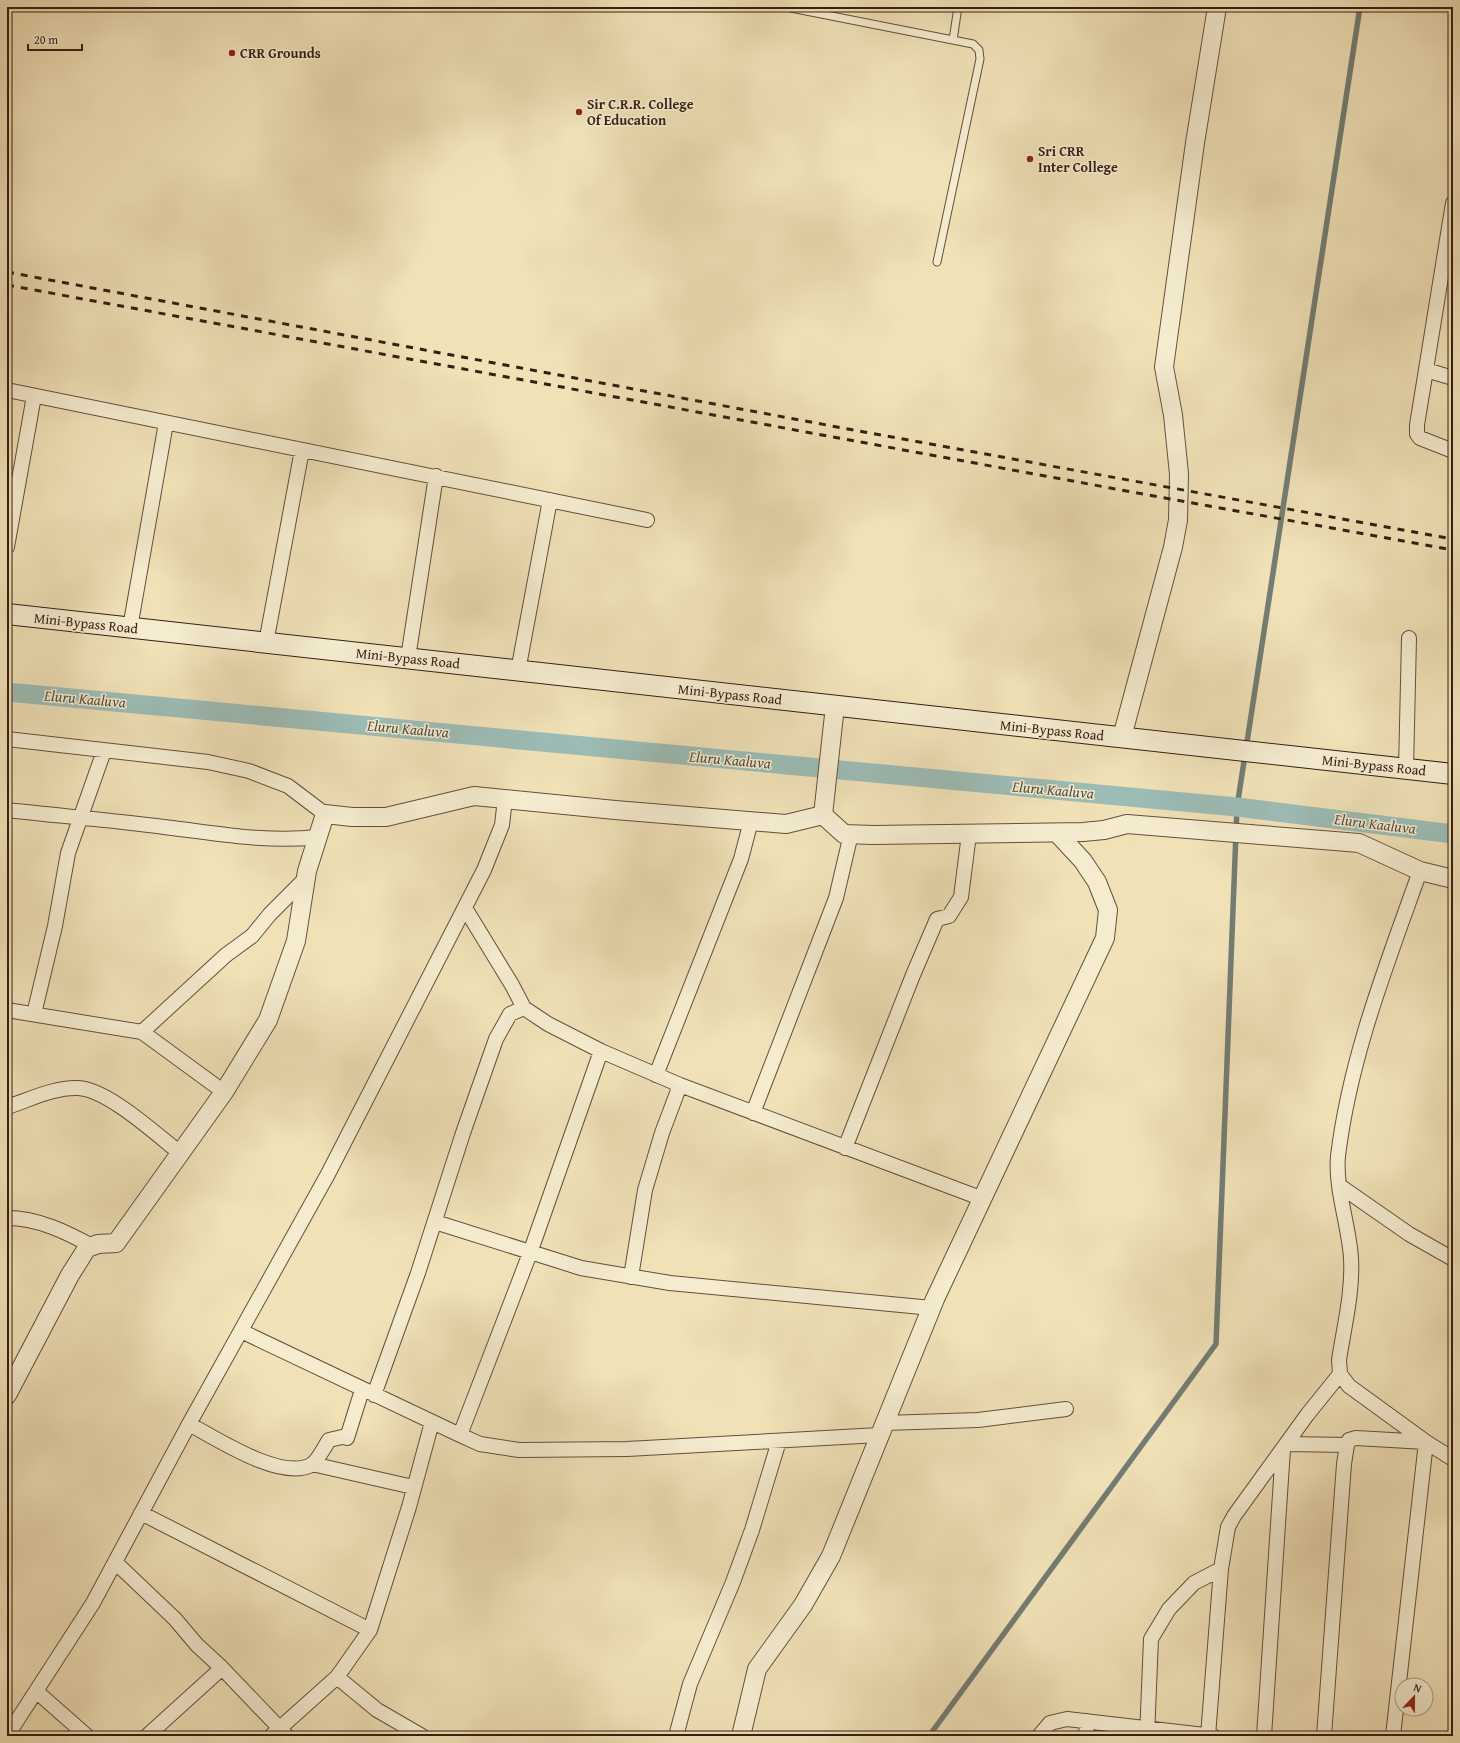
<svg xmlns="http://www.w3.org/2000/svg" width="1460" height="1743" viewBox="0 0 1460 1743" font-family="'Gentium Book Plus',serif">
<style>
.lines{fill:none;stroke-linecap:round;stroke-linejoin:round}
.stream{stroke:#737d74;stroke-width:5.5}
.canal{stroke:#9cbcb6;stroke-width:19}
.service-casing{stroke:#644f3b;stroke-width:9}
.minor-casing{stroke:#644f3b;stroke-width:16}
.tertiary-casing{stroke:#644f3b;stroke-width:20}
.secondary-casing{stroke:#361e12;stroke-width:22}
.service{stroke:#f5ecd0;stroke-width:7}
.minor{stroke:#f5ecd0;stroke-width:14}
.tertiary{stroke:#f5ecd0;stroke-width:18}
.secondary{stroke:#f5ecd0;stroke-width:20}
.rail{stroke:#361e12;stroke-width:3;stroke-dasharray:7 7;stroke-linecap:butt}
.poi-dot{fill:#8f2418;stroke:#f5ecd0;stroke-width:1.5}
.labels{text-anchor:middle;stroke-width:3;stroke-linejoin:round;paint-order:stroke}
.poi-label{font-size:14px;font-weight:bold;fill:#361e12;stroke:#f5ecd0;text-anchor:start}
.street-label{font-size:14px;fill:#361e12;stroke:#f5ecd0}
.water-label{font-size:15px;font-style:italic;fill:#554d43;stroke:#f5ecd0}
</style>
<rect width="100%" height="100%" fill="#f0e1b7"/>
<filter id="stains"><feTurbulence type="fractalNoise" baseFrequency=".005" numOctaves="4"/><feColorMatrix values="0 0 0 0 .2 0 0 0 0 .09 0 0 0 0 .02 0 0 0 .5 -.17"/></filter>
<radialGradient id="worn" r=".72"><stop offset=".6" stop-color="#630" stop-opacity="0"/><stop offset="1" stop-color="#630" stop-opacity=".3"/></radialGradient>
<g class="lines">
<path class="stream" d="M 929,1736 L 1216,1344 L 1237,807 L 1360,7"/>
<path class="canal" d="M 7,692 L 1237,807 L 1453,834"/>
<defs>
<path id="service" d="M 786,7 L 973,44 L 979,50 L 980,59 L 937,262
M 953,40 L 958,7"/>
<path id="minor" d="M 1453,203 L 1417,425 L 1417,434 L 1420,438 L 1453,451
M 1426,370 L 1453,378
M 7,390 L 647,520
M 7,547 L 34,396
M 130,628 L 166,423
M 266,643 L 302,450
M 408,658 L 436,476
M 518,671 L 550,500
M 7,739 L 208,762 L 249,771 L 288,786 L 325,814
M 1406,769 L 1409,638
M 7,810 C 59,816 112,820 164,827 C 216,833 265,843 318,837
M 1420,871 C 1387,964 1350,1057 1338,1156 C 1335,1189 1349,1225 1351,1258 C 1353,1292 1344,1327 1339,1360 L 1340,1374 L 1349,1386 L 1426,1442 L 1453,1459
M 465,908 L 512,985 L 524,1008 L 548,1024 L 601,1051 L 680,1085 L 983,1199
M 7,1010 L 142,1032 L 224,1092
M 34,1014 L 55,926 L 68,853 L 104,751
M 142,1032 L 226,955 L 252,936 L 270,914 L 306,878
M 656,1075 L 741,859 L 751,821
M 7,1107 C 29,1100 54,1087 78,1088 C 107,1089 156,1134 180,1153
M 753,1113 L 836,898 L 851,834
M 845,1148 L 913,975 L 937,919 L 949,916 L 961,897 L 969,834
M 1340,1186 L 1409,1234 L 1453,1259
M 7,1218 C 38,1218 66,1232 92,1246
M 435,1222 L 581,1268 L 670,1283 L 932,1308
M 631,1277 L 645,1190 L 662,1133 L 680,1085
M 241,1331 L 460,1435 L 480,1444 L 519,1450 L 627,1449 L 879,1435
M 374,1395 L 418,1273 L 463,1133 L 496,1039 L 510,1014 L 524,1008
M 884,1423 L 978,1420 L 1066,1409
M 189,1424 C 217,1439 281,1481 311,1465 C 317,1462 325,1446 329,1440 L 342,1437 L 347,1438 L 362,1390
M 460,1435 L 530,1253 L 601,1051
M 1287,1444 L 1347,1445
M 312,1464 L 413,1487
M 141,1513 L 370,1630
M 115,1562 L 175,1619 L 197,1645 L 222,1668 L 287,1736
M 337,1677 L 377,1710 L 422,1736
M 36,1691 L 87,1736
M 7,1736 L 93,1603 L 189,1424 L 328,1174 L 484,870 L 502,825 L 505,799
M 147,1736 L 222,1668
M 271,1736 L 337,1677 L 370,1630 L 409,1507 L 432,1422
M 676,1736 L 690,1684 L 733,1582 L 752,1530 L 779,1441
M 1039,1736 L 1050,1723 L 1067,1719 L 1213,1736
M 1086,1736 L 1087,1721
M 1147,1736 L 1151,1639 L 1169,1609 L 1194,1583 L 1221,1569
M 1208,1736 L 1221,1569 L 1228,1527 L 1234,1516 L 1307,1415 L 1340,1374
M 1264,1736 L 1283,1449
M 1324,1736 L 1344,1464 L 1347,1445 L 1349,1440 L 1356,1438 L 1426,1442
M 1393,1736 L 1426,1442"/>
<path id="tertiary" d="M 1122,737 L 1173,547 L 1178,520 L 1179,474 L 1173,415 L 1164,367 L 1195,143 L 1217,7
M 823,815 L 844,834 L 873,835 L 1083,832 L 1104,830 L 1127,824 L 1359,843 L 1420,871 L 1453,879
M 823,815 L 835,706
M 7,1395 L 70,1275 L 87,1248 L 98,1244 L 116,1243 L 224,1092 L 268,1020 L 296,941 L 307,871 L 325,814 L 352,817 L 386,817 L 474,796 L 615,810 L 786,824 L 823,815
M 741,1736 L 757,1669 L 803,1605 L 831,1556 L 935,1299 L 1105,938 L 1108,910 L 1097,882 L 1083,861 L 1057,833"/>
<path id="secondary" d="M 7,614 L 1453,774"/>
</defs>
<use href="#service" class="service-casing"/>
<use href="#minor" class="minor-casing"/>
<use href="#tertiary" class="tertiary-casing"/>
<use href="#secondary" class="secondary-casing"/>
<use href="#service" class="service"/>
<use href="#minor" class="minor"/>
<use href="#tertiary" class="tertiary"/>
<use href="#secondary" class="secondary"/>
<path class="rail" d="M 7,272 L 864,432 L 1453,539
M 7,285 L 1143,494 L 1453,550"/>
</g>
<g class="poi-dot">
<circle cx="232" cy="53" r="4"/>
<circle cx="579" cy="112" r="4"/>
<circle cx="1030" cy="159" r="4"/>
</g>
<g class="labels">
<g class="poi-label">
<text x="240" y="58">CRR Grounds</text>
<text x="587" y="109">Sir C.R.R. College<tspan x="587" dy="16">Of Education</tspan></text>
<text x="1038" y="156">Sri CRR<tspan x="1038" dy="16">Inter College</tspan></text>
</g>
<g class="street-label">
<text transform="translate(86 623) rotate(6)" y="5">Mini-Bypass Road</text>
<text transform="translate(408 658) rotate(6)" y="5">Mini-Bypass Road</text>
<text transform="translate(730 694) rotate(6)" y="5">Mini-Bypass Road</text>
<text transform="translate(1052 730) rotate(6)" y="5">Mini-Bypass Road</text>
<text transform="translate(1374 765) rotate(6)" y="5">Mini-Bypass Road</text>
</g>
<g class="water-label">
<text transform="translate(85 699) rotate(5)" y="5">Eluru Kaaluva</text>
<text transform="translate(408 729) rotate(5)" y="5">Eluru Kaaluva</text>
<text transform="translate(730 760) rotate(5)" y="5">Eluru Kaaluva</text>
<text transform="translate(1053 790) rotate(5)" y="5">Eluru Kaaluva</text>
<text transform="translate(1375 824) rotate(7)" y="5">Eluru Kaaluva</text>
</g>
</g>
<rect width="1460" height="1743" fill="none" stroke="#f0e1b7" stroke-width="24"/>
<rect x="8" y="8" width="1444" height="1727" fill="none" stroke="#361e12" stroke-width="2"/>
<rect x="12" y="12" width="1436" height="1719" fill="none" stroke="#361e12"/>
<g transform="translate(1414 1697) rotate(22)"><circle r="19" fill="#f5ecd0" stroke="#a99a84"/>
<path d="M0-3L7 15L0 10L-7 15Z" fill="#8f2418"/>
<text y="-6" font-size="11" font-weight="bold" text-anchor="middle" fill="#361e12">N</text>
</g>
<path d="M28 44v6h54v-6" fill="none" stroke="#361e12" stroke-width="2"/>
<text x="34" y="44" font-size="12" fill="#361e12" stroke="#f5ecd0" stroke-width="3" paint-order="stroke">20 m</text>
<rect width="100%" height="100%" filter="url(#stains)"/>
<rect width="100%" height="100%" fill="url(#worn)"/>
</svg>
